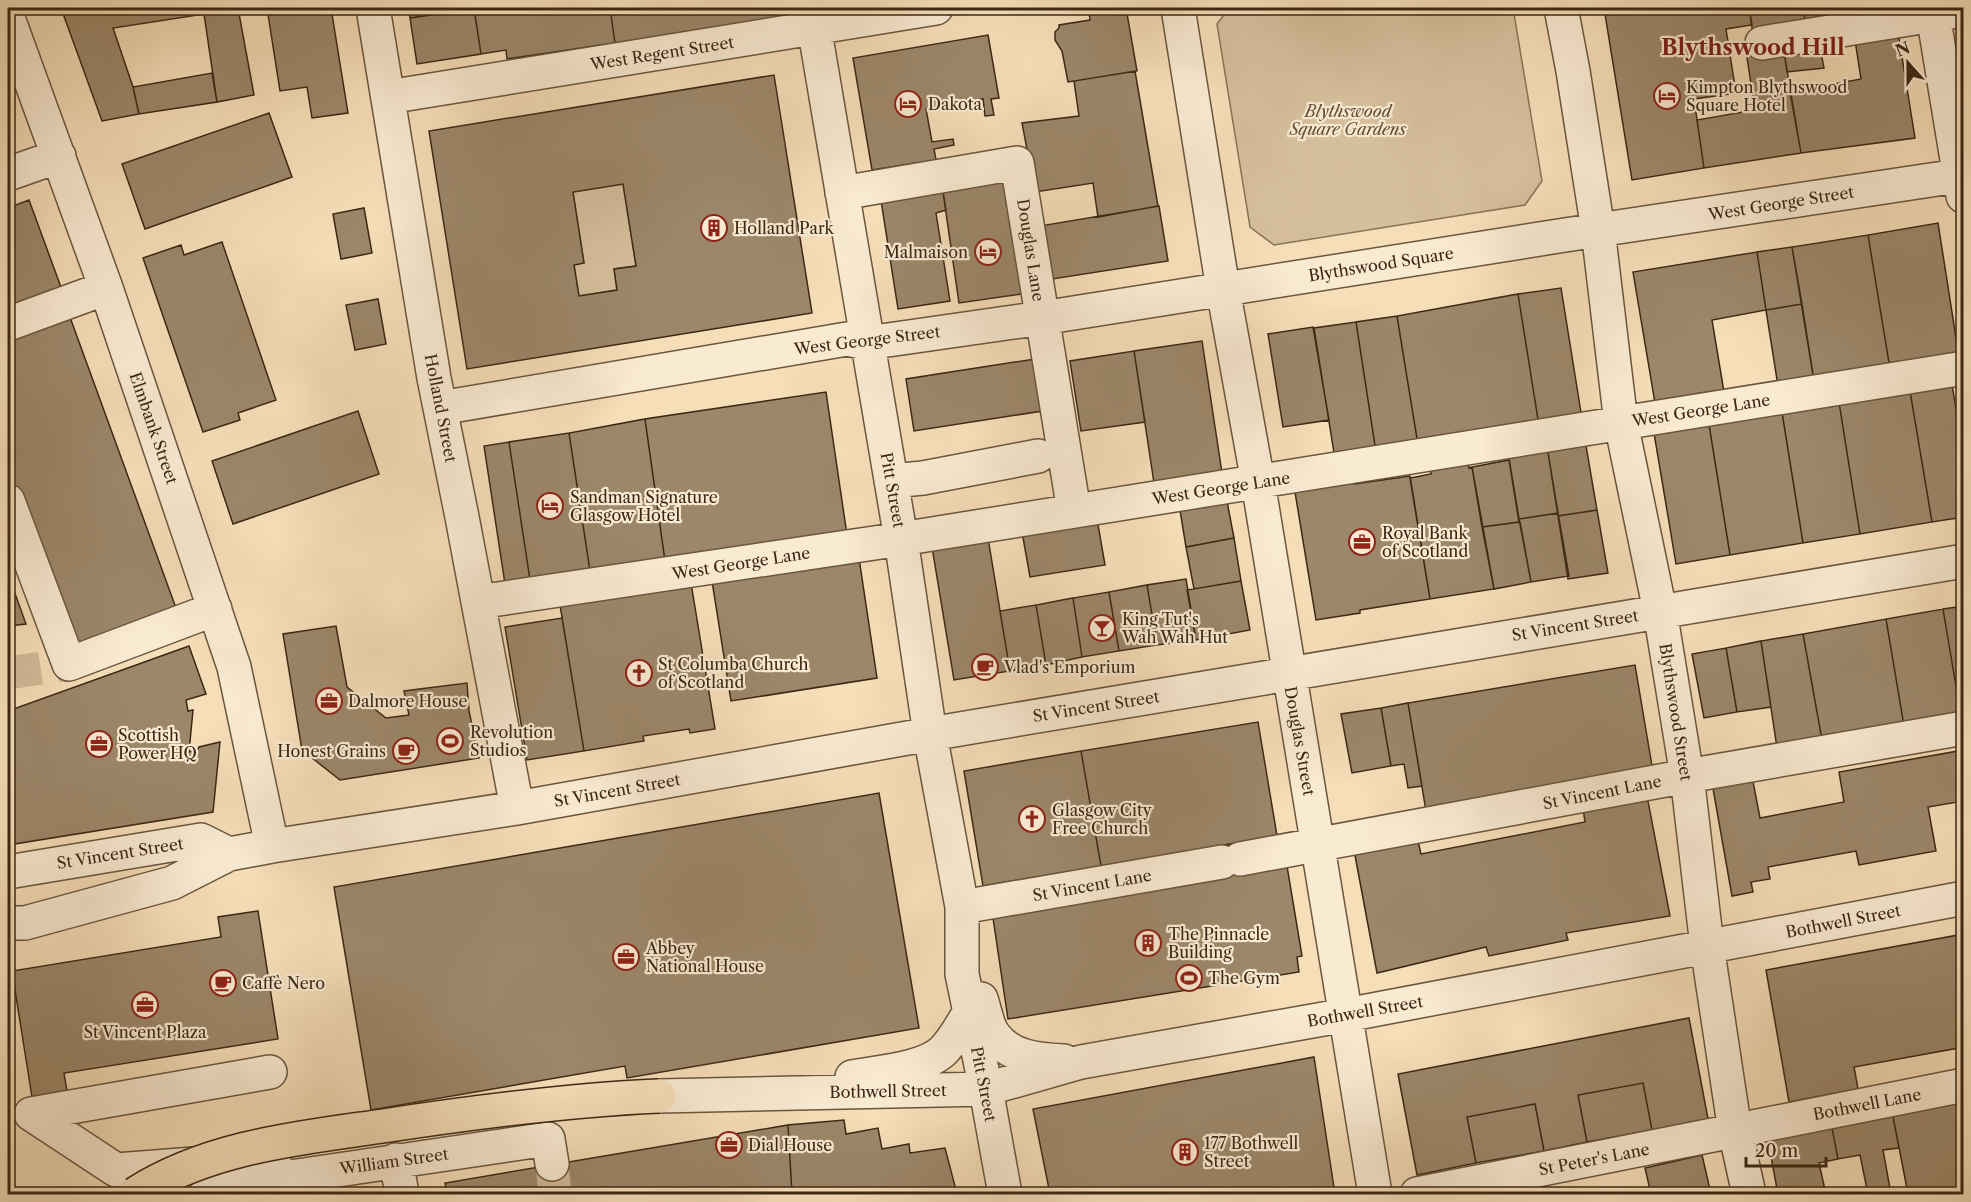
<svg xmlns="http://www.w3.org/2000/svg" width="1971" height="1202" viewBox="0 0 1971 1202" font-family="'Libre Caslon Text',serif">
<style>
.green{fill:#d6bf9d;stroke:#887458;stroke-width:1.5}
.building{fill:#9c876a;stroke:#3b2814;stroke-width:1.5;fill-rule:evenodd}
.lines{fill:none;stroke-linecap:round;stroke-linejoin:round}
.minor-tunnel{stroke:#d1ba98;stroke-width:33;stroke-dasharray:33 16;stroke-linecap:butt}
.minor-casing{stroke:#6a563d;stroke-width:36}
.minor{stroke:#f9ead2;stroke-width:33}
.highway-bridge-casing{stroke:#3b2814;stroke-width:36;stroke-linecap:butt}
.highway-bridge{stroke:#f6deb9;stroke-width:33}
.labels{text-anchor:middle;stroke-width:4.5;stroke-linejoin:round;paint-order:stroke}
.street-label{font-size:16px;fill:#3b2814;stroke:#f9ead2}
.poi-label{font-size:16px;fill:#3b2814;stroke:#f9ead2;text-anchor:start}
.park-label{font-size:16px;font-style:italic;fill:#624e36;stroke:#f9ead2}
.district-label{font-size:22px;font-weight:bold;fill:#7a1f14;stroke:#f9ead2}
</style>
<rect width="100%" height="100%" fill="#f6deb9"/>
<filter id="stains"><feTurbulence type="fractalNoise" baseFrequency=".00333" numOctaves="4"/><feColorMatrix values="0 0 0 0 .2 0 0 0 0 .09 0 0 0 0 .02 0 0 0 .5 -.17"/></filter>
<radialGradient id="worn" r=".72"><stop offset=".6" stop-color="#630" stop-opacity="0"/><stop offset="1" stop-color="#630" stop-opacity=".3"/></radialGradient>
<path class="green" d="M 1229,8 L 1513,8 L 1542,181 L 1525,205 L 1274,245 L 1250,227 L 1217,24 Z
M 623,184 L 636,266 L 614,269 L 617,290 L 579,296 L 574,265 L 584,263 L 573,192 Z"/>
<path class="building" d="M 61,8 L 238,8 L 254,95 L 217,102 L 204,14 L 113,28 L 133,87 L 139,114 L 102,121 Z
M 267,8 L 331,8 L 348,113 L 312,118 L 307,87 L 280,91 Z
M 409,8 L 474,8 L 474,9 L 410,18 Z
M 474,8 L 610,8 L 615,43 L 507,59 L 506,50 L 481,54 Z
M 610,8 L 784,8 L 786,17 L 615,43 Z
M 1126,8 L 1137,71 L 1068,82 L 1062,51 L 1055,40 L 1055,32 L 1059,28 L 1059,25 L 1090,20 L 1089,12 Z
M 1604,8 L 1749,8 L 1752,25 L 1726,29 L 1736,93 L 1694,99 L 1704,168 L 1632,180 Z
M 1749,8 L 1803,8 L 1806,26 L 1753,34 Z
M 1803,8 L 1899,8 L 1806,26 Z
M 474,9 L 481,54 L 417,64 L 410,18 Z
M 1898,32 L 1915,138 L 1801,153 L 1790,92 L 1861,79 L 1855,40 Z
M 988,35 L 999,98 L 991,99 L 994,115 L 985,116 L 983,99 L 926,109 L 932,142 L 953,139 L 954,145 L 934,149 L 936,160 L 872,170 L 853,58 Z
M 1819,42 L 1824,68 L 1787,72 L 1783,46 Z
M 1783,46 L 1801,153 L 1704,168 L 1697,120 L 1755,110 L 1746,51 Z
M 1135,71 L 1158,206 L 1098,217 L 1093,183 L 1035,192 L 1022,123 L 1079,116 L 1074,81 Z
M 212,73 L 217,102 L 139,114 L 133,87 Z
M 774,75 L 812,313 L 467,369 L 429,131 ZM 623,184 L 636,266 L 614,269 L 617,290 L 579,296 L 574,265 L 584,263 L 573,192 Z
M 269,113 L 292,177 L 145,229 L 122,164 Z
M 1012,175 L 1029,293 L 959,303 L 942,185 Z
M 942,185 L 946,210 L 936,213 L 950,301 L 898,309 L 880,194 Z
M 29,200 L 62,290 L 8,310 L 8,208 Z
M 1159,206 L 1168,261 L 1046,280 L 1040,226 Z
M 364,208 L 372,253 L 341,259 L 333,214 Z
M 1938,223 L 1959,357 L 1890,369 L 1868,235 Z
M 1868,235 L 1890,369 L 1814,381 L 1792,247 Z
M 222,242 L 276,400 L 238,413 L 240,420 L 203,432 L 143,258 L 181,245 L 184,255 Z
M 1792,247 L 1802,304 L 1766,310 L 1757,252 Z
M 1757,252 L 1766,310 L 1712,320 L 1724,392 L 1655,403 L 1633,272 Z
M 1561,288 L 1582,419 L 1539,426 L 1518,294 Z
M 1518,294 L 1539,426 L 1418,445 L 1397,316 Z
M 378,299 L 386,344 L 355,350 L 346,305 Z
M 1802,304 L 1814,381 L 1778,386 L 1766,310 Z
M 67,309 L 176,608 L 68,648 L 8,482 L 8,331 Z
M 1397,316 L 1418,445 L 1376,452 L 1356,322 Z
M 1356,322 L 1376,452 L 1335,459 L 1314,328 Z
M 1313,327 L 1329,420 L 1283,427 L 1268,334 Z
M 1202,341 L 1222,473 L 1154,483 L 1134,351 Z
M 1134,351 L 1145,422 L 1081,431 L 1070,361 Z
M 1041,358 L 1049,410 L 914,431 L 906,379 Z
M 1951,378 L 1964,458 L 1964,517 L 1932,522 L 1909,385 Z
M 1909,385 L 1932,522 L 1860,534 L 1838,396 Z
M 826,392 L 847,535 L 665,561 L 645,419 Z
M 1838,396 L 1860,534 L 1803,543 L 1781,406 Z
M 1781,406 L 1803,543 L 1730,555 L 1708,418 Z
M 358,411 L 379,474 L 233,524 L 212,461 Z
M 1708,418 L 1730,555 L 1676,564 L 1653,427 Z
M 645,419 L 665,561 L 590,571 L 569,433 Z
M 569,433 L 590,571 L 530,580 L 509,442 Z
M 1585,440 L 1597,510 L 1558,516 L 1547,446 Z
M 509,442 L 530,580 L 505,584 L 484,446 Z
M 1547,446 L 1558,513 L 1519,519 L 1508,452 Z
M 1467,459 L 1469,468 L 1472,467 L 1494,589 L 1430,599 L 1410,478 L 1431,474 L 1430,466 Z
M 1509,460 L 1519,522 L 1482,527 L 1472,467 Z
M 1410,476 L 1430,599 L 1360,610 L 1360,613 L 1316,620 L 1294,486 L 1354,477 L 1355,484 Z
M 1226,496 L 1234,538 L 1186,547 L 1179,504 Z
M 1597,510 L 1608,573 L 1568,579 L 1558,516 Z
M 1558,513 L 1569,576 L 1531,582 L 1519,519 Z
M 1097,519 L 1105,565 L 1030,577 L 1022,532 Z
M 1520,522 L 1531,582 L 1494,589 L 1482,527 Z
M 988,538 L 1010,671 L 954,680 L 932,547 Z
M 1234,538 L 1241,581 L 1194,589 L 1186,547 Z
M 859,558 L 877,678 L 731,701 L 712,581 Z
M 8,574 L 26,624 L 8,626 Z
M 1186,579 L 1196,640 L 1157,645 L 1147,585 Z
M 1241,581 L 1250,630 L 1196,640 L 1187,590 Z
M 691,583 L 715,729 L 690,733 L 689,729 L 643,736 L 644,741 L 584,751 L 560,605 Z
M 1147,585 L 1157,645 L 1119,651 L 1109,592 Z
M 1109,592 L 1119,651 L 1082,657 L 1073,598 Z
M 1073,598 L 1082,657 L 1046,665 L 1036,605 Z
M 1036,605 L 1046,665 L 1010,671 L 1000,611 Z
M 1964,606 L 1964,715 L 1961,716 L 1943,609 Z
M 1943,609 L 1961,716 L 1904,726 L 1886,619 Z
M 562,618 L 584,751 L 527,760 L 505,627 Z
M 1886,619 L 1904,726 L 1822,740 L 1803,634 Z
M 336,626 L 347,687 L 386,718 L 409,715 L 404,691 L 467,683 L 469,711 L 479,758 L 340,780 L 302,750 L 283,634 Z
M 1803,634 L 1822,740 L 1777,748 L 1761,641 Z
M 1761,641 L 1771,707 L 1737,712 L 1726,648 Z
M 189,646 L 206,694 L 186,700 L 188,711 L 193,710 L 189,752 L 198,749 L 199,747 L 220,742 L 213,812 L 8,845 L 8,711 Z
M 1726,648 L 1737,712 L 1704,718 L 1692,654 Z
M 1635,665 L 1653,772 L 1426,811 L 1408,703 Z
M 1408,703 L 1422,786 L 1408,788 L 1404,764 L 1391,766 L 1381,708 Z
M 1381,708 L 1391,766 L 1352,773 L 1341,714 Z
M 1258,722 L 1277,836 L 1101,866 L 1081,751 Z
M 1964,750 L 1964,836 L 1957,802 L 1928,807 L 1936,851 L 1859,865 L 1856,851 L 1768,867 L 1770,879 L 1751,882 L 1753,892 L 1732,896 L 1712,783 L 1752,776 L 1760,818 L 1844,802 L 1839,772 Z
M 1081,751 L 1101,866 L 983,886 L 964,771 Z
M 879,793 L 919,1028 L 627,1078 L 625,1066 L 371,1110 L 334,887 Z
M 1647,796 L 1670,916 L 1566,933 L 1568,940 L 1489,956 L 1486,947 L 1377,973 L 1354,850 L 1417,837 L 1421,854 L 1585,822 L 1583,809 Z
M 1239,843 L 1287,866 L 1302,956 L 1297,957 L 1299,972 L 1008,1019 L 993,918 L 1219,846 Z
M 258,911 L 278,1039 L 64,1073 L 67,1091 L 32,1097 L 12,971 L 221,937 L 218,917 Z
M 1964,934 L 1964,1047 L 1854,1067 L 1858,1089 L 1789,1102 L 1766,970 Z
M 1689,1018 L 1708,1119 L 1652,1130 L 1643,1083 L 1578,1095 L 1587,1142 L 1544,1151 L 1535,1104 L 1467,1117 L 1476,1163 L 1417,1175 L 1398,1074 Z
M 1314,1057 L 1335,1194 L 1050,1194 L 1033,1109 Z
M 1643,1083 L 1652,1130 L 1587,1142 L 1578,1095 Z
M 1964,1088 L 1964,1194 L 1908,1194 L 1890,1101 Z
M 1890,1101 L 1899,1148 L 1883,1150 L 1891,1194 L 1868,1194 L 1860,1155 L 1838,1159 L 1829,1113 Z
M 1535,1104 L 1544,1151 L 1476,1163 L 1467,1117 Z
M 1830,1118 L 1838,1159 L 1819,1163 L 1825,1190 L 1804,1194 L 1778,1194 L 1766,1130 Z
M 844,1120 L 846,1134 L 878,1128 L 882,1149 L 909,1144 L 910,1153 L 945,1148 L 956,1190 L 930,1194 L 792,1194 L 788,1125 Z
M 788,1125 L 792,1194 L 447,1194 L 445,1183 Z
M 1702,1155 L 1711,1194 L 1651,1194 L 1645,1168 Z"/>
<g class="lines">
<path class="minor-tunnel" d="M 8,673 L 69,664
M 552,1164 L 555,1194"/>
<defs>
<path id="minor" d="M 373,8 L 434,378 L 462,517 L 517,808
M 811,8 L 901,539 L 930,734 L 962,907 L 962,974 L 986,1089 L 1005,1194
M 1178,8 L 1223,289 L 1258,482 L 1375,1194
M 1561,8 L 1573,71 L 1598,230 L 1621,423 L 1660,611 L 1687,776 L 1707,946 L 1735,1131 L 1749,1194
M 1932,8 L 1963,196
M 8,18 L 106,288 L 234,667 L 272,846
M 1762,43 L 1964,10
M 388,97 L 936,8
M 8,174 L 59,156
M 842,193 L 1017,163 L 1074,511
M 8,324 L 106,288
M 440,408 L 847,339 L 867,343 L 1042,318 L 1565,235 L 1964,175
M 891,481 L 923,478 L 1038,456
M 8,501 L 69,664 L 215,609
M 478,602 L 901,539 L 1964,368
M 1240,859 L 1687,776 L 1964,728
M 8,872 L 201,840 L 229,854
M 962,907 L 1222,862
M 8,923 L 25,923 L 172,883 L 229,854 L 272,846 L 517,808 L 930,734 L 1964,561
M 981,999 C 985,1010 987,1026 994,1035 C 1010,1058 1040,1060 1064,1061
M 270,1072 L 31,1114 L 116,1170 L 220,1162 L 273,1150 L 276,1179
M 852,1077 C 878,1072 924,1069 943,1051 C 954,1040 962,1025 970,1011
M 659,1096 L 986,1089 L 1081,1062 L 1346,1015 L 1964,898
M 396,1160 L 402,1194
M 206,1194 L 250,1183 L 548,1139 L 552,1164
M 1417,1194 L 1964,1085"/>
</defs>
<use href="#minor" class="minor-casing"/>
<use href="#minor" class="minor"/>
<defs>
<path id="highway-bridge" d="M 135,1194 C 208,1147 299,1138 383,1126 C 475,1112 566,1100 659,1096"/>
</defs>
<use href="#highway-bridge" class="highway-bridge-casing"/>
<use href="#highway-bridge" class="highway-bridge"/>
</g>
<defs>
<symbol id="hotel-ring" viewBox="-11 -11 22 22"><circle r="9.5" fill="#f9ead2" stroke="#8f2418" stroke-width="1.5"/><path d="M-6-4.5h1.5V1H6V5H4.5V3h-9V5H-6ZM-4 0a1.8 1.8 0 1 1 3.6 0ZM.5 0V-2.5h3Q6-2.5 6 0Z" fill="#8f2418"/></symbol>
<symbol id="building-ring" viewBox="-11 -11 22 22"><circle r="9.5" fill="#f9ead2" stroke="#8f2418" stroke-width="1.5"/><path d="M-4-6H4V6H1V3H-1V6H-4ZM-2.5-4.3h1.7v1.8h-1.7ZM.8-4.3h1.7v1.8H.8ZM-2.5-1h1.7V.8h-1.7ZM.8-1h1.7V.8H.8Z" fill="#8f2418"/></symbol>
<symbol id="office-ring" viewBox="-11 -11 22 22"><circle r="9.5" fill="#f9ead2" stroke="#8f2418" stroke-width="1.5"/><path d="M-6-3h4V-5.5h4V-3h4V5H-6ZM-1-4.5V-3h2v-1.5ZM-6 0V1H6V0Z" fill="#8f2418"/></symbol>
<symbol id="bar-ring" viewBox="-11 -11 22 22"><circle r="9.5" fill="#f9ead2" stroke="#8f2418" stroke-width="1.5"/><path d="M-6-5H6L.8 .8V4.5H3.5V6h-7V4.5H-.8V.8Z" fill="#8f2418"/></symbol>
<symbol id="cafe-ring" viewBox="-11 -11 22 22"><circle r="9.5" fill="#f9ead2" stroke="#8f2418" stroke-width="1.5"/><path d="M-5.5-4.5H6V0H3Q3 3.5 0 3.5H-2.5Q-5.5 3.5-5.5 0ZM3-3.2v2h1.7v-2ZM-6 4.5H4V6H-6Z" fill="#8f2418"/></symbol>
<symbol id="church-ring" viewBox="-11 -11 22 22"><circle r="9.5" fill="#f9ead2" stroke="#8f2418" stroke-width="1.5"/><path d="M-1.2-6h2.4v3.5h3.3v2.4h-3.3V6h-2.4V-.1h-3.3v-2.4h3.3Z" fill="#8f2418"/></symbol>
<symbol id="stadium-ring" viewBox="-11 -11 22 22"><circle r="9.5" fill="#f9ead2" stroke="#8f2418" stroke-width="1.5"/><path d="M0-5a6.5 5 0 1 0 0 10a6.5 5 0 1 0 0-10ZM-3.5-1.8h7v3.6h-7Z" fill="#8f2418"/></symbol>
</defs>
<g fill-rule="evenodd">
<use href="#hotel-ring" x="1652" y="81" width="30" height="30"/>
<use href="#hotel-ring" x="893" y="89" width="30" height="30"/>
<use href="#building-ring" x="699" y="213" width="30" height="30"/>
<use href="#hotel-ring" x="973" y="237" width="30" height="30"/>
<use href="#hotel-ring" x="535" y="491" width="30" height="30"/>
<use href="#office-ring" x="1347" y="527" width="30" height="30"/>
<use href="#bar-ring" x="1087" y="613" width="30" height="30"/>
<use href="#cafe-ring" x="970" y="652" width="30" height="30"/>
<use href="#church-ring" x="624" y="658" width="30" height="30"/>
<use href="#office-ring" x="314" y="686" width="30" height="30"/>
<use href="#stadium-ring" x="435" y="726" width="30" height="30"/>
<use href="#office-ring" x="84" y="729" width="30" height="30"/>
<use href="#cafe-ring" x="391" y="736" width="30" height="30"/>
<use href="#church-ring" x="1017" y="804" width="30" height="30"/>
<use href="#building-ring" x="1133" y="928" width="30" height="30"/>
<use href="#office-ring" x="611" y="942" width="30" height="30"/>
<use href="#stadium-ring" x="1174" y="963" width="30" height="30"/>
<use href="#cafe-ring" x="208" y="968" width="30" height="30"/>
<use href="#office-ring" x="130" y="990" width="30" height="30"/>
<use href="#office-ring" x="714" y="1130" width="30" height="30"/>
<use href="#building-ring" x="1170" y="1137" width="30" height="30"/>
</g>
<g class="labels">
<g class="street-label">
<text transform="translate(662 53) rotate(-9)" y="6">West Regent Street</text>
<text transform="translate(1781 203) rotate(-9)" y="6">West George Street</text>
<text transform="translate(1031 250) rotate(81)" y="6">Douglas Lane</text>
<text transform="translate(1381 264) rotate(-9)" y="6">Blythswood Square</text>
<text transform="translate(867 340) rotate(-7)" y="6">West George Street</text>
<text transform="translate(441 408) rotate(79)" y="6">Holland Street</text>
<text transform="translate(1701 410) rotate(-9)" y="6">West George Lane</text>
<text transform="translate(154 428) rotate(71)" y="6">Elmbank Street</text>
<text transform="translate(1221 488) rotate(-9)" y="6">West George Lane</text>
<text transform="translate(893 490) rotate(80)" y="6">Pitt Street</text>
<text transform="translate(741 563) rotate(-9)" y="6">West George Lane</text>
<text transform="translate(1575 625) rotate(-9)" y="6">St Vincent Street</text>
<text transform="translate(1096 706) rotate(-9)" y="6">St Vincent Street</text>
<text transform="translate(1676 712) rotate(81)" y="6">Blythswood Street</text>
<text transform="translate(1300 741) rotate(80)" y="6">Douglas Street</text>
<text transform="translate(617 790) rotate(-10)" y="6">St Vincent Street</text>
<text transform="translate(1602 792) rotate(-11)" y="6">St Vincent Lane</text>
<text transform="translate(120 853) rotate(-9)" y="6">St Vincent Street</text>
<text transform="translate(1092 885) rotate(-10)" y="6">St Vincent Lane</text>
<text transform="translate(1843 921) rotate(-11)" y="6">Bothwell Street</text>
<text transform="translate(1365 1011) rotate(-10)" y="6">Bothwell Street</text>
<text transform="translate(984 1084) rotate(79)" y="6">Pitt Street</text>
<text transform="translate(888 1091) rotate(-1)" y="6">Bothwell Street</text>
<text transform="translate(1867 1104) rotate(-11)" y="6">Bothwell Lane</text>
<text transform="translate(1594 1159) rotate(-11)" y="6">St Peter's Lane</text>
<text transform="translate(394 1161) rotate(-8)" y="6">William Street</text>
</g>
<g class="poi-label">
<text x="1686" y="93">Kimpton Blythswood<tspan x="1686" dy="18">Square Hotel</tspan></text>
<text x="928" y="110">Dakota</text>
<text x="734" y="234">Holland Park</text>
<text x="968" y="258" text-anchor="end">Malmaison</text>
<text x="570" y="503">Sandman Signature<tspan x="570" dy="18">Glasgow Hotel</tspan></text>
<text x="1382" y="539">Royal Bank<tspan x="1382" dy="18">of Scotland</tspan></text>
<text x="1122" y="625">King Tut's<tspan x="1122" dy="18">Wah Wah Hut</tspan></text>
<text x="658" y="670">St Columba Church<tspan x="658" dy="18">of Scotland</tspan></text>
<text x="1004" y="673">Vlad's Emporium</text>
<text x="348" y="707">Dalmore House</text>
<text x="470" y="738">Revolution<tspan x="470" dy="18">Studios</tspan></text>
<text x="118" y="741">Scottish<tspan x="118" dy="18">Power HQ</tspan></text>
<text x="386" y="757" text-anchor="end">Honest Grains</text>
<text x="1052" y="816">Glasgow City<tspan x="1052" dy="18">Free Church</tspan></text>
<text x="1168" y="940">The Pinnacle<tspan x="1168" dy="18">Building</tspan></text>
<text x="646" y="954">Abbey<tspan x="646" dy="18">National House</tspan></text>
<text x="1208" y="984">The Gym</text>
<text x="242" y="989">Caffè Nero</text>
<text x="145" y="1038" text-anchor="middle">St Vincent Plaza</text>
<text x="1204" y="1149">177 Bothwell<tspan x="1204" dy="18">Street</tspan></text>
<text x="748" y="1151">Dial House</text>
</g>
<g class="park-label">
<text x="1348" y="117">Blythswood<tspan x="1348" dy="18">Square Gardens</tspan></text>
</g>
<g class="district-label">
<text x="1753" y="55">Blythswood Hill</text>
</g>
</g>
<rect width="1971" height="1202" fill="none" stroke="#f6deb9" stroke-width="30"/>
<rect x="9" y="9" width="1953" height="1184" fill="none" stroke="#3b2814" stroke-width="3"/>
<rect x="15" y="15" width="1941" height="1172" fill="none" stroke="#3b2814" stroke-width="1.5"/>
<g transform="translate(1908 63) rotate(339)" stroke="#f9ead2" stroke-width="4.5" paint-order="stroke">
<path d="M0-4.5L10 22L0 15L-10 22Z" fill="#3b2814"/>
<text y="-9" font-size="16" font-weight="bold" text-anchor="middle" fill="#3b2814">N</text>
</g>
<path d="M1746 1157v9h80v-9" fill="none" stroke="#3b2814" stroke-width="3"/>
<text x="1755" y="1157" font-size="18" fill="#3b2814" stroke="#f9ead2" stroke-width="4.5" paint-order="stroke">20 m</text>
<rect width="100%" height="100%" filter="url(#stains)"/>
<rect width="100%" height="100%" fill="url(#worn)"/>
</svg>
